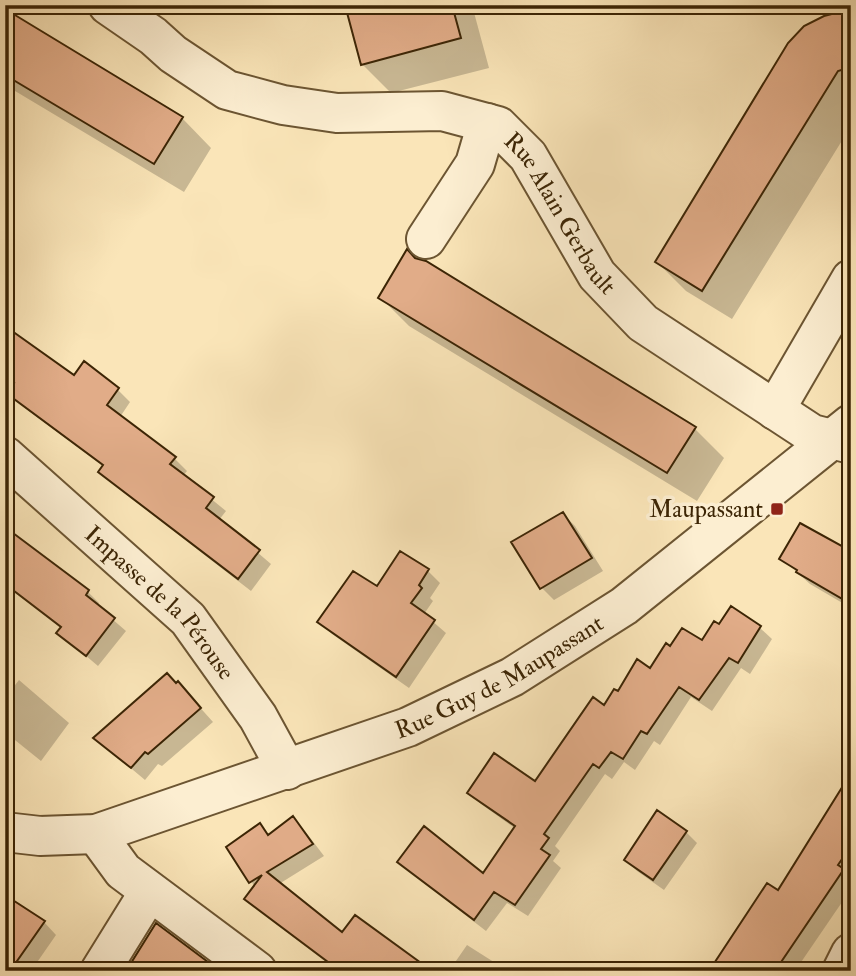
<svg xmlns="http://www.w3.org/2000/svg" width="856" height="976" viewBox="0 0 856 976" font-family="'IM FELL Double Pica',serif">
<style>
.shadow{fill:#0003}
.building{fill:#e1ac88;stroke:#3c2505;stroke-width:2}
.lines{fill:none;stroke-linecap:round;stroke-linejoin:round}
.minor-casing{stroke:#6c5532;stroke-width:42}
.minor{stroke:#fceed1;stroke-width:38}
.poi-dot{fill:#8f2418;stroke:#fceed1;stroke-width:2.5}
.labels{text-anchor:middle;stroke-width:7;stroke-linejoin:round;paint-order:stroke}
.street-label{font-size:24px;fill:#3c2505;stroke:#fceed1}
.poi-label{font-size:24px;fill:#3c2505;stroke:#fceed1;text-anchor:end}
</style>
<rect width="100%" height="100%" fill="#fae5b8"/>
<filter id="stains"><feTurbulence type="fractalNoise" baseFrequency=".00286" numOctaves="4"/><feColorMatrix values="0 0 0 0 .2 0 0 0 0 .09 0 0 0 0 .02 0 0 0 .5 -.17"/></filter>
<radialGradient id="worn" r=".72"><stop offset=".6" stop-color="#630" stop-opacity="0"/><stop offset="1" stop-color="#630" stop-opacity=".3"/></radialGradient>
<path class="shadow" d="M 347,5 L 472,5 L 489,68 L 391,93 L 362,64 Z
M 5,11 L 182,118 L 211,148 L 184,192 L 5,85 Z
M 851,11 L 851,126 L 732,319 L 686,291 L 657,262 Z
M 414,259 L 695,429 L 724,458 L 697,501 L 409,326 L 380,297 Z
M 5,327 L 75,378 L 118,390 L 130,402 L 120,417 L 175,459 L 187,471 L 183,476 L 226,511 L 219,520 L 271,564 L 251,591 L 113,484 L 100,472 L 104,467 L 21,405 L 9,392 L 13,386 L 5,380 Z
M 563,514 L 575,526 L 603,571 L 554,600 L 542,588 L 513,542 Z
M 5,530 L 88,592 L 99,603 L 97,606 L 126,631 L 98,666 L 59,633 L 62,628 L 5,585 Z
M 400,553 L 428,571 L 440,583 L 430,598 L 433,601 L 424,614 L 446,633 L 409,688 L 332,634 L 320,622 L 377,589 Z
M 851,553 L 851,608 L 810,584 L 781,558 Z
M 731,609 L 760,628 L 772,639 L 750,674 L 741,668 L 712,711 L 691,697 L 660,745 L 654,741 L 635,770 L 624,762 L 612,779 L 605,774 L 555,846 L 560,851 L 553,861 L 561,868 L 528,916 L 507,903 L 486,931 L 411,873 L 399,862 L 483,875 L 516,829 L 481,804 L 469,793 L 536,784 L 618,693 L 651,670 L 670,648 L 702,643 L 720,627 Z
M 19,680 L 69,723 L 41,761 L 5,732 L 5,698 Z
M 178,683 L 213,722 L 162,766 L 158,764 L 145,780 L 95,738 Z
M 851,777 L 851,889 L 795,971 L 717,971 L 778,892 Z
M 293,819 L 305,831 L 324,856 L 279,884 L 343,934 L 429,971 L 326,971 L 330,965 L 259,911 L 247,899 L 255,887 L 228,847 L 259,826 L 270,836 Z
M 686,832 L 697,843 L 664,890 L 637,871 L 626,860 Z
M 44,922 L 56,935 L 31,971 L 9,971 Z
M 467,945 L 508,971 L 449,971 Z"/>
<path class="building" d="M 345,5 L 452,5 L 461,38 L 361,65 Z
M 5,9 L 183,117 L 154,164 L 5,75 Z
M 851,9 L 851,67 L 838,71 L 702,291 L 655,262 L 788,43 L 804,26 L 824,16 Z
M 407,249 L 415,258 L 426,261 L 696,427 L 667,473 L 378,298 Z
M 5,326 L 74,375 L 84,361 L 119,388 L 107,405 L 176,457 L 170,464 L 214,497 L 206,508 L 260,550 L 238,579 L 98,472 L 103,465 L 6,393 L 14,383 L 5,377 Z
M 563,512 L 592,558 L 540,589 L 511,542 Z
M 800,523 L 851,551 L 851,604 L 796,572 L 797,570 L 779,559 Z
M 5,527 L 89,590 L 86,595 L 115,618 L 86,656 L 56,633 L 61,627 L 5,584 Z
M 400,551 L 429,569 L 419,585 L 422,588 L 411,603 L 435,620 L 396,677 L 317,622 L 353,571 L 377,586 Z
M 731,606 L 761,626 L 738,663 L 729,658 L 699,700 L 679,687 L 647,734 L 641,731 L 623,759 L 611,752 L 599,768 L 593,764 L 544,834 L 549,838 L 541,849 L 550,855 L 515,905 L 494,892 L 474,920 L 397,862 L 424,826 L 483,873 L 515,826 L 467,793 L 494,753 L 535,781 L 593,697 L 604,705 L 614,689 L 618,691 L 637,659 L 650,668 L 666,643 L 670,646 L 682,628 L 702,640 L 714,621 L 719,624 Z
M 167,673 L 176,683 L 178,681 L 201,708 L 148,754 L 145,752 L 131,768 L 93,738 Z
M 851,773 L 851,846 L 838,865 L 844,869 L 775,971 L 709,971 L 767,883 L 778,890 Z
M 657,810 L 687,831 L 653,880 L 624,860 Z
M 293,816 L 313,844 L 267,872 L 342,932 L 355,915 L 432,971 L 340,971 L 244,899 L 262,875 L 249,883 L 226,847 L 260,823 L 268,835 Z
M 5,895 L 45,921 L 10,971 L 5,971 Z
M 156,923 L 220,971 L 126,971 Z"/>
<g class="lines">
<defs>
<g id="minor">
<path id="s1" d="M 108,5 L 153,36 L 173,54 L 227,90 L 283,105 L 337,113 L 442,111 L 498,126 L 528,156 L 597,275 L 643,323 L 812,434 L 851,444"/>
<path d="M 426,239 L 475,164 L 487,123"/>
<path d="M 775,410 L 851,279"/>
<path id="s2" d="M 5,456 L 188,619 L 258,717 L 287,770"/>
<path id="s3" d="M 5,832 L 40,836 L 96,834 L 408,727 L 512,677 L 624,606 L 851,424"/>
<path d="M 96,834 L 123,871 L 257,971"/>
<path d="M 100,971 L 149,892"/>
<path d="M 842,971 L 851,953"/>
</g>
</defs>
<use href="#minor" class="minor-casing"/>
<use href="#minor" class="minor"/>
</g>
<rect class="poi-dot" x="770" y="502" width="14" height="14" rx="3.5"/>
<g class="labels">
<g class="street-label">
<text dy="8" stroke="none"><textPath href="#s1" startOffset="530">Rue Alain Gerbault</textPath></text>
<text dy="8" stroke="none"><textPath href="#s2" startOffset="214">Impasse de la Pérouse</textPath></text>
<text dy="8" stroke="none"><textPath href="#s3" startOffset="525">Rue Guy de Maupassant</textPath></text>
</g>
<g class="poi-label">
<text x="763" y="517">Maupassant</text>
</g>
</g>
<rect width="856" height="976" fill="none" stroke="#fae5b8" stroke-width="28"/>
<rect x="7" y="7" width="842" height="962" fill="none" stroke="#3c2505" stroke-width="3.5"/>
<rect x="14" y="14" width="828" height="948" fill="none" stroke="#3c2505" stroke-width="2"/>
<rect width="100%" height="100%" filter="url(#stains)"/>
<rect width="100%" height="100%" fill="url(#worn)"/>
</svg>
